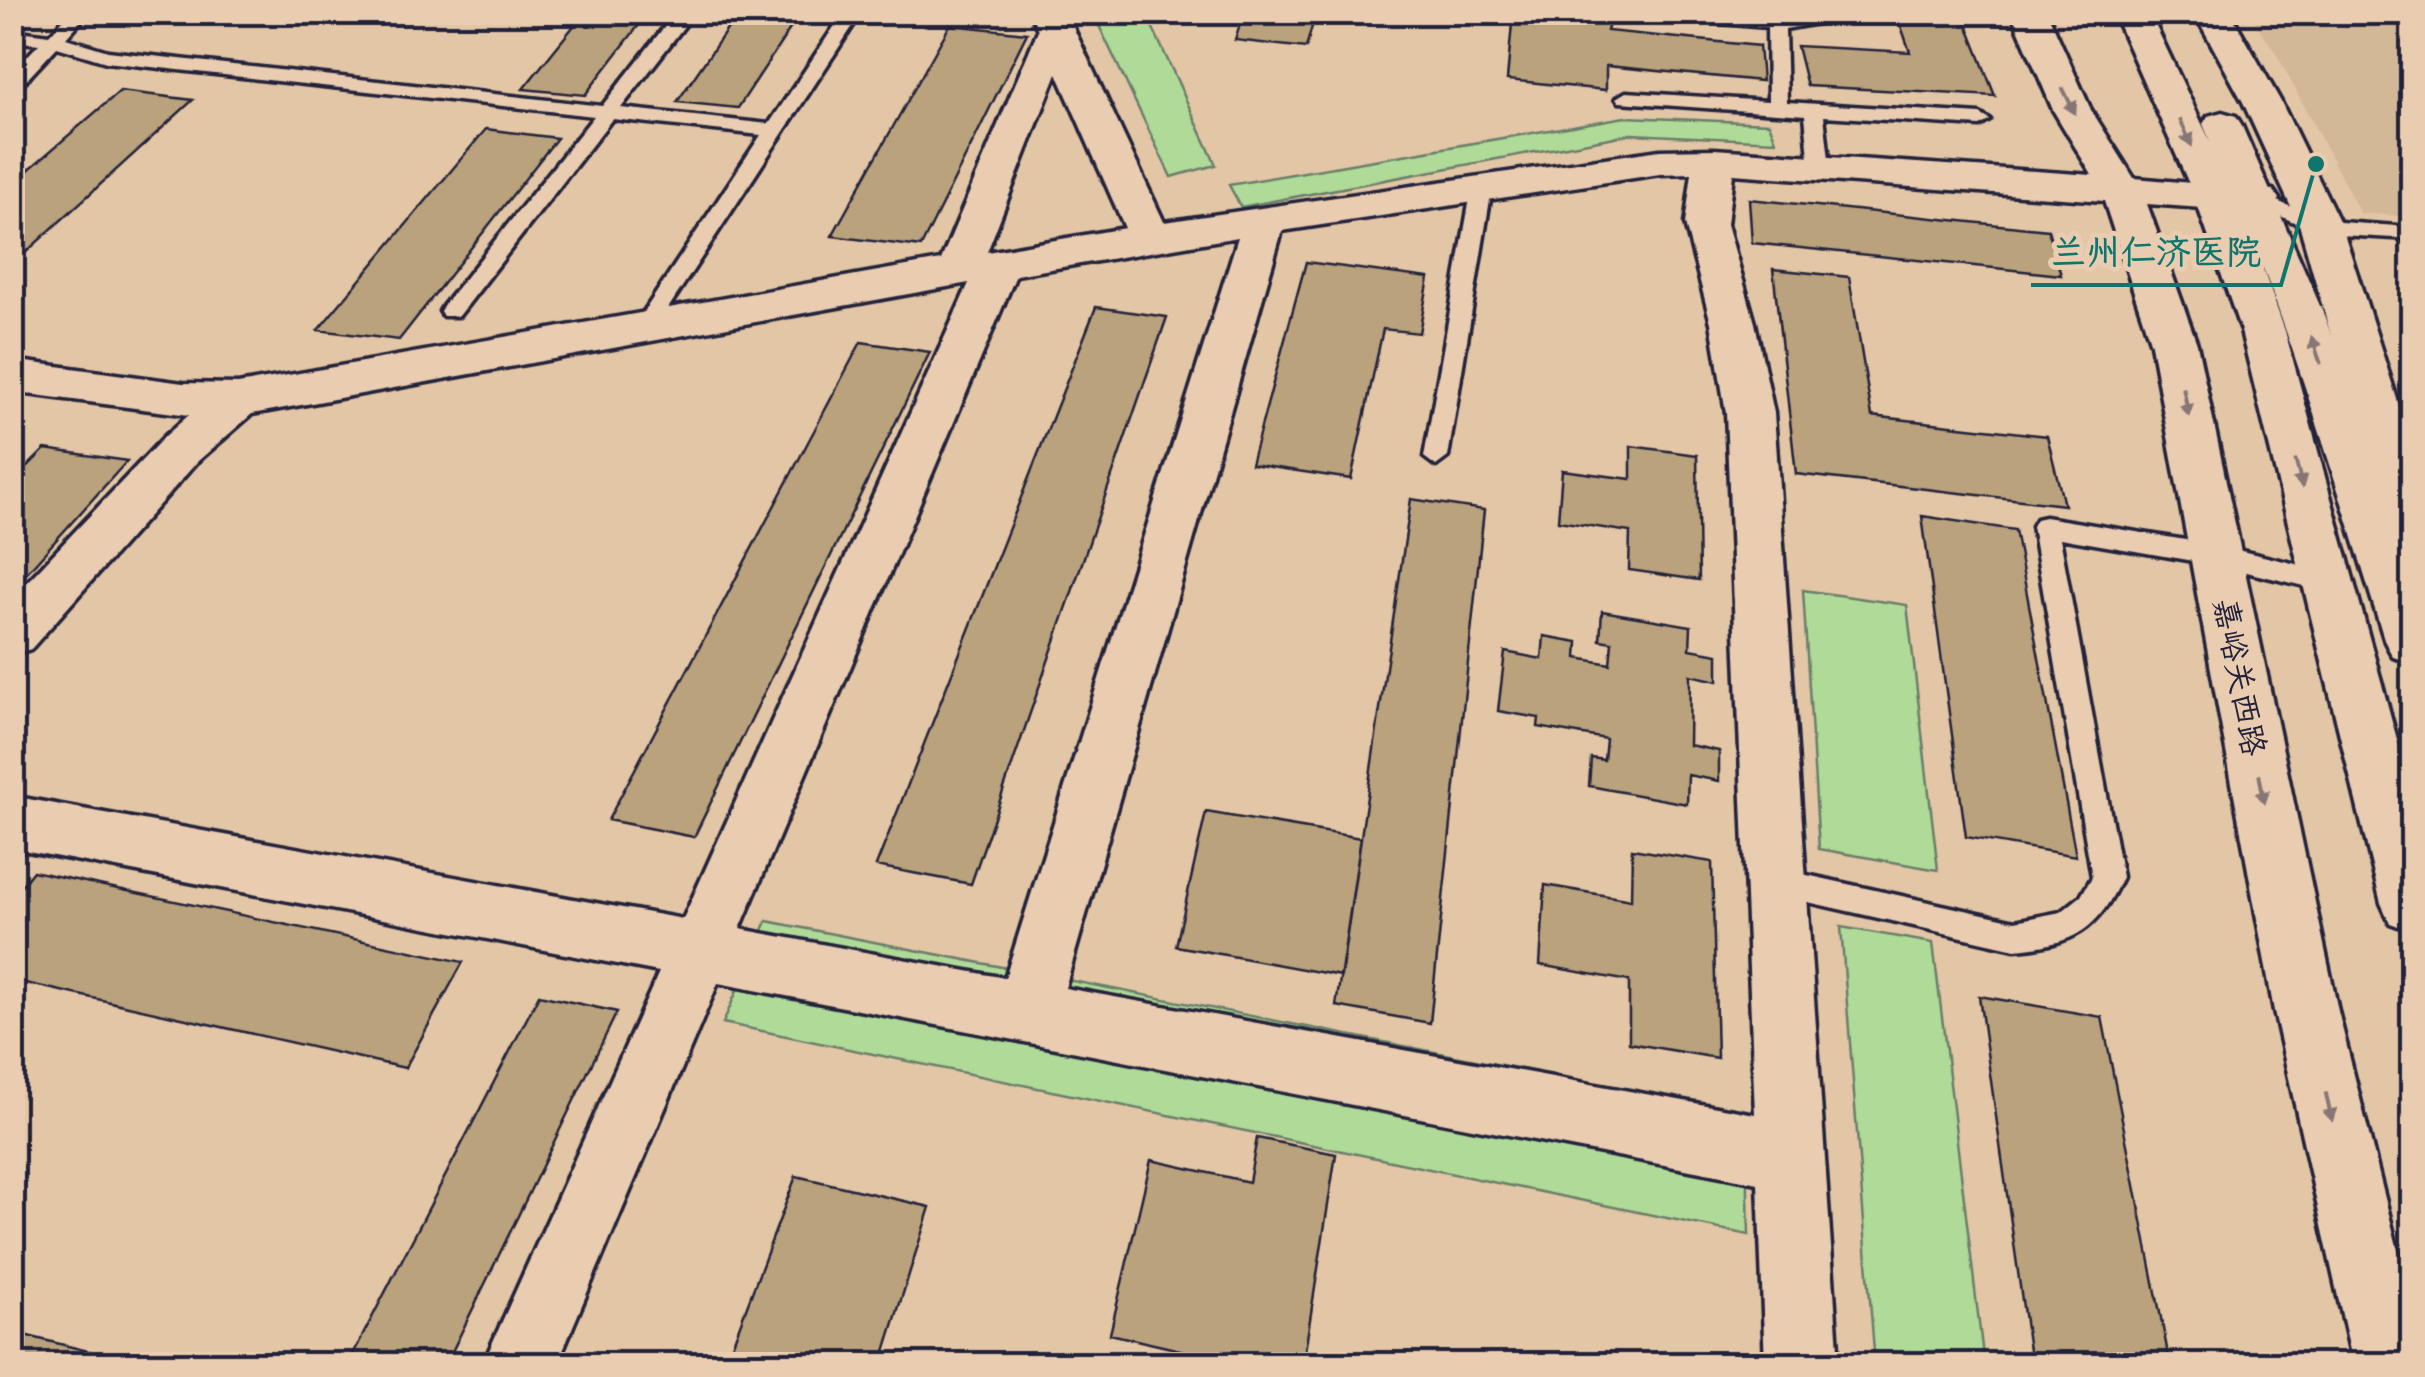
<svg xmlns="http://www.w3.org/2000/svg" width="2425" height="1377" viewBox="0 0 2425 1377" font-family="'Gochi Hand','LXGW WenKai TC',sans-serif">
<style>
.built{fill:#d3b897}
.green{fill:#b0da98;stroke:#697e6a;stroke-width:2.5}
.building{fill:#baa27d;stroke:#22223b;stroke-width:2.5}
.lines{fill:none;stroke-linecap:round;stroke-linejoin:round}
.service-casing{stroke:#22223b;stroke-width:7}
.minor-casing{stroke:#22223b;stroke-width:7}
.secondary-casing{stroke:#22223b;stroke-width:7}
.service{fill:#eaccb1;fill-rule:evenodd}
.minor{fill:#eaccb1;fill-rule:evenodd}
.secondary{fill:#eaccb1;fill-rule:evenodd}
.oneway{fill:#867776}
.labels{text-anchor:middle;stroke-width:10;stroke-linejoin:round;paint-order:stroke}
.street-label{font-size:32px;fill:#22223b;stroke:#eaccb1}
.leader{fill:none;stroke:#0f766e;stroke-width:4}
.callout-dot{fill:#0f766e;stroke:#eaccb1;stroke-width:4}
.callout-label{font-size:35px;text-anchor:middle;font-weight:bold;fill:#0f766e;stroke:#eaccb1;stroke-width:10;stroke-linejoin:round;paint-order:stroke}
</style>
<rect width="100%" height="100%" fill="#e3c6a5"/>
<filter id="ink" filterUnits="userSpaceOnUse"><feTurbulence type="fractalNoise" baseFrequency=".01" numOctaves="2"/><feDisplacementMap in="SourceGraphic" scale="20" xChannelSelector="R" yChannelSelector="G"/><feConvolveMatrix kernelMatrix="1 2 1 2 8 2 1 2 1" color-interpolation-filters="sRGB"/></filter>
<g filter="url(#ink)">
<path class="built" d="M 2249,13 L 2412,13 L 2412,217 L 2360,213 L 2276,53 Z"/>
<path class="green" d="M 1093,13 L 1146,13 L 1216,165 L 1171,177 Z
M 1625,117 L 1769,123 L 1776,141 L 1631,134 L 1241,207 L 1229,185 Z
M 1803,590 L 1907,605 L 1938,870 L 1819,849 Z
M 767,921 L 1746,1113 L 1749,1235 L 723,1023 Z
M 1841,927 L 1933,943 L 1984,1364 L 1875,1364 Z"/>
<path class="building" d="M 585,12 L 649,12 L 585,95 L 523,89 Z
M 739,12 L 801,12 L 738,108 L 677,102 Z
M 1244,12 L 1316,12 L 1306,48 L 1235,40 Z
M 1513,12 L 1612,12 L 1607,31 L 1759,46 L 1762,81 L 1606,66 L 1606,90 L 1507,80 Z
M 1896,12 L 1962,12 L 1995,96 L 1807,86 L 1797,46 L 1910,52 Z
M 950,25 L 1027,33 L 921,247 L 832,236 Z
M 120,91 L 193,100 L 12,265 L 12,184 Z
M 486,129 L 557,138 L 399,340 L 318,330 Z
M 1749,199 L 2048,230 L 2061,275 L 1752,243 Z
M 1306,262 L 1429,278 L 1419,333 L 1383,329 L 1351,479 L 1251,464 Z
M 1773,269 L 1849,277 L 1872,416 L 2047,436 L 2064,505 L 1796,474 Z
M 1096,307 L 1167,317 L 971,884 L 876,866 Z
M 861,342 L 930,352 L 694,837 L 608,820 Z
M 1631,446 L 1697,455 L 1699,580 L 1629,570 L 1630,532 L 1558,521 L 1562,470 L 1631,479 Z
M 45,449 L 127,461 L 12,589 L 12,482 Z
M 1411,499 L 1484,510 L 1430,1023 L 1336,1006 Z
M 1922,516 L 2015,530 L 2076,856 L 1966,837 Z
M 1602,611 L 1691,626 L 1690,649 L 1718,654 L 1718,681 L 1690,675 L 1689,745 L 1719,751 L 1719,781 L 1688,775 L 1687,804 L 1589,786 L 1591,758 L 1604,760 L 1606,739 L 1538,727 L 1539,718 L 1498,711 L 1505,652 L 1542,659 L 1544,636 L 1578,642 L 1577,658 L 1610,664 L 1612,642 L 1600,640 Z
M 1206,812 L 1361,838 L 1341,976 L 1176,946 Z
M 1632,849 L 1712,862 L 1717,1058 L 1629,1043 L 1629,981 L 1540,965 L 1545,885 L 1631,900 Z
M 33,871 L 463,962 L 405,1068 L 12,980 L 12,897 Z
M 539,995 L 617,1012 L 446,1364 L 348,1364 Z
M 1979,996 L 2102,1017 L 2170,1364 L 2031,1364 Z
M 1257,1138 L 1336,1154 L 1303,1364 L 1214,1364 L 1215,1358 L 1110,1334 L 1151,1160 L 1249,1182 Z
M 796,1176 L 930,1207 L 881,1364 L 725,1364 Z
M 12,1332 L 140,1364 L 12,1364 Z"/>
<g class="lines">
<defs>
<path id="service" d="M 70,12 L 89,12 L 66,38 L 108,51 L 602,106 L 676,12 L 695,12 L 621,108 L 769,124 L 844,12 L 862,12 L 652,333 L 644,335 L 633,328 L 761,135 L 612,119 L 459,316 L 443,316 L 440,311 L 443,306 L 594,116 L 106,62 L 57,47 L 19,88 L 12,90 L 12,72 L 39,44 L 12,41 L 12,30 L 49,35 Z
M 1681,12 L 1794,19 L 1832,12 L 1829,21 L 1785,29 L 1787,102 L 1980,114 L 1990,120 L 1980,126 L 1824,116 L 1830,168 L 1820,174 L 1810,168 L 1805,115 L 1619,102 L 1616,98 L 1626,92 L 1768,101 L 1767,27 L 1696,21 Z
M 1482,181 L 1492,187 L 1448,457 L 1436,466 L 1424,457 L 1472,187 Z
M 2258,193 L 2325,221 L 2412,227 L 2412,239 L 2321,234 L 2251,203 L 2248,199 L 2251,195 Z
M 2045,517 L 2216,545 L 2326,571 L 2335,574 L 2339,581 L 2335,588 L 2326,591 L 2216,565 L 2060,538 L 2122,877 C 2098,931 2074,944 2015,949 L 1764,892 L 1760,882 L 1764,872 L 1775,868 L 2015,921 L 2061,912 L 2081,896 L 2092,877 L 2032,526 L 2036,519 Z"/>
<path id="minor" d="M 1030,12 L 1066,12 L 1164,222 L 1660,150 L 1714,149 L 2092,175 L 2053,110 L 2011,12 L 2047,12 L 2091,110 L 2134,178 L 2273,190 L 2279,199 L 2273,208 L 2258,212 L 2147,204 L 2197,344 L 2338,1011 L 2412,1306 L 2412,1364 L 2353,1364 L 2274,1011 L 2151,344 L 2104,201 L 1733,174 L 1727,224 L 1755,323 L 1774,413 L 1839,1364 L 1765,1364 L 1758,1183 L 718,983 L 557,1364 L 483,1364 L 659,972 L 12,848 L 12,796 L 683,919 L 969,283 L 252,414 L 198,461 L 31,649 L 12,655 L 12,598 L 164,437 L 189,415 L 12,392 L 12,360 L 183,383 L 238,384 L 941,260 L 1038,30 ZM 1057,73 L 1125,228 L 987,252 ZM 1692,173 L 1685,224 L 1711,323 L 1726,413 L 1755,1114 L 1065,988 L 1282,231 L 1660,174 ZM 1238,237 L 1005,978 L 740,929 L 1016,275 Z
M 2194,12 L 2230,12 L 2281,102 L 2342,227 L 2412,446 L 2412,533 L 2394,527 L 2387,514 L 2347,392 L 2300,227 L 2243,102 Z"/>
<path id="secondary" d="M 2113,12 L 2149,12 L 2211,143 L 2203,124 L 2208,116 L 2222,112 L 2236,116 L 2241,124 L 2324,315 L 2412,564 L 2412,663 L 2393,657 L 2385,642 C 2344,510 2305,376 2255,247 L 2285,331 L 2412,794 L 2412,931 L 2390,923 L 2381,903 L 2241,331 L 2194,195 Z"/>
</defs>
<use href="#service" class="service-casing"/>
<use href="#minor" class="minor-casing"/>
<use href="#secondary" class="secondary-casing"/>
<use href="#service" class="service"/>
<use href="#minor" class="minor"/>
<use href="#secondary" class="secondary"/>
</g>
<defs><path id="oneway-solid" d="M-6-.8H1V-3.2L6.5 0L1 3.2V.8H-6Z" transform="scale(2.5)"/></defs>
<g class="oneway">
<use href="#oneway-solid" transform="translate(2069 101) rotate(64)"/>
<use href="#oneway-solid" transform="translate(2186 133) rotate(66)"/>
<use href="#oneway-solid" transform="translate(2316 350) rotate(-109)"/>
<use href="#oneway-solid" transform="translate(2186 402) rotate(79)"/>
<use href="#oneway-solid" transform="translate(2299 474) rotate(76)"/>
<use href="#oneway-solid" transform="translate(2262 789) rotate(79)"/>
<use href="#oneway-solid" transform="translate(2329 1107) rotate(77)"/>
</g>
</g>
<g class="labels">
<g class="street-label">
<text transform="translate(2240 677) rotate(79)" y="11">嘉峪关西路</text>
</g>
</g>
<path class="leader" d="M2316 164L2281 285H2031"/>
<circle class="callout-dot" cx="2316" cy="164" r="10"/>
<g class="callout-label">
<text x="2156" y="264">兰州仁济医院</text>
</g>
<rect width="2425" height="1377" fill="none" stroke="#eaccb1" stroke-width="50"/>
<rect x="25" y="25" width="2375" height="1327" fill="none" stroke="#22223b" stroke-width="4" filter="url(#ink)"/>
</svg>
